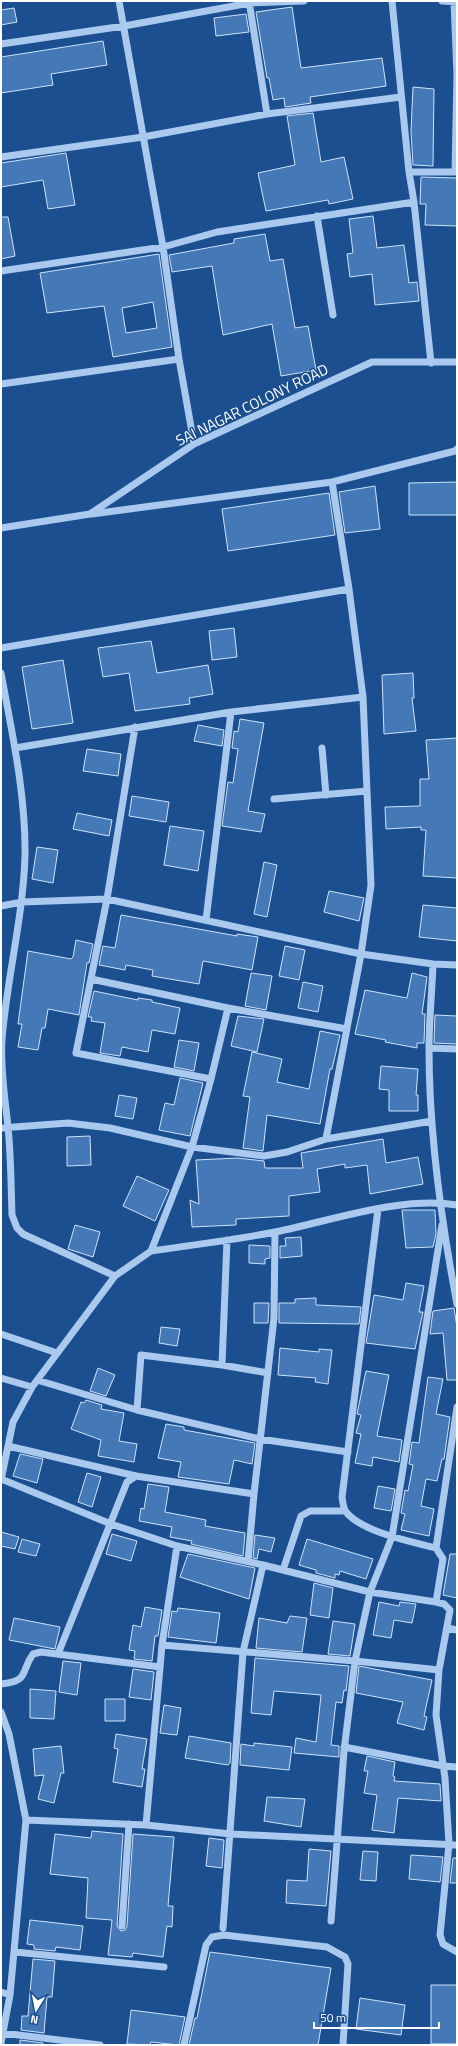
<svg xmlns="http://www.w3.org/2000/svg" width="458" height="2046" viewBox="0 0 458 2046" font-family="'Titillium Web',sans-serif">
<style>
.building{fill:#4478b7;stroke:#cfe3fa;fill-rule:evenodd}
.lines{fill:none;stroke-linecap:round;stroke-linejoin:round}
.minor{stroke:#a9c9ee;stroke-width:7}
.labels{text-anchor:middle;stroke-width:3;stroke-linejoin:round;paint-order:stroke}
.street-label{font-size:15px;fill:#fff;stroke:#1b4f8f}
</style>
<rect width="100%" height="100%" fill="#1b4f8f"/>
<path class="building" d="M 292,7 L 301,68 L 382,58 L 386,86 L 310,97 L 311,103 L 285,107 L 284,98 L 273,100 L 269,78 L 267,78 L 256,12 Z
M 14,8 L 17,22 L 1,25 L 1,10 Z
M 246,14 L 249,32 L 216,36 L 214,18 Z
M 103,41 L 107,65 L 51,74 L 53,85 L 1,93 L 1,57 Z
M 413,87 L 434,89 L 433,166 L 413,165 L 411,131 Z
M 313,113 L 321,162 L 344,157 L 353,199 L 329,204 L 328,200 L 266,211 L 258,173 L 295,165 L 287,116 Z
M 66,153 L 75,205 L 48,209 L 43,180 L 1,187 L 1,163 Z
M 421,177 L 457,178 L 457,226 L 425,225 L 426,204 L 420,204 Z
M 373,216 L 377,248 L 404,245 L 409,283 L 417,282 L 419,301 L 375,305 L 372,274 L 350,277 L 347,254 L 353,253 L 349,219 Z
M 1,217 L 8,217 L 15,256 L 1,259 Z
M 265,234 L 270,261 L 283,259 L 295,328 L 308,326 L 316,370 L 281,376 L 272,324 L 223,335 L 212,266 L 172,272 L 169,255 L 234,243 L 234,239 Z
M 159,254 L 172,347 L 113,357 L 104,306 L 47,313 L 40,273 ZM 153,302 L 157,328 L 126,333 L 122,308 Z
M 457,482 L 457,515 L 409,515 L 409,483 Z
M 375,486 L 380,529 L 345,533 L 339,492 Z
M 329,493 L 335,535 L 228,551 L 222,509 Z
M 234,628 L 237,657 L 212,660 L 209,631 Z
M 151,641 L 157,673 L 208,665 L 213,694 L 189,698 L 190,704 L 135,711 L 129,673 L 103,677 L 98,648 Z
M 63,660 L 73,723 L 32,729 L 22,667 Z
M 413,673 L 414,698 L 412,698 L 416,731 L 384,734 L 382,675 Z
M 240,719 L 264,723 L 248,811 L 265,814 L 261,832 L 222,826 L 228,782 L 233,783 L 238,749 L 232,748 L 234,731 L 238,732 Z
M 198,725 L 224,730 L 222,746 L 194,741 Z
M 457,738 L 457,878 L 423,876 L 426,830 L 421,830 L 421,827 L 386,829 L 385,807 L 420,806 L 420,779 L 429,779 L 426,740 Z
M 87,749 L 121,754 L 118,776 L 83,771 Z
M 132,796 L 169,802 L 166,822 L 129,816 Z
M 77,813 L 112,820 L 109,836 L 73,829 Z
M 170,826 L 204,831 L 198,871 L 164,865 Z
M 37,847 L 58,850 L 53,883 L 32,879 Z
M 264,862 L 277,865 L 267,917 L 254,914 Z
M 329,891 L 364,898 L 359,921 L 324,912 Z
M 423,905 L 457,908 L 457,941 L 419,937 Z
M 121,915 L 237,936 L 237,934 L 258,937 L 252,970 L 203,961 L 199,984 L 152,976 L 153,970 L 126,965 L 125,970 L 99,965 L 103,946 L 115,948 Z
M 76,940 L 93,944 L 89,963 L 87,963 L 79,1015 L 48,1009 L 45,1028 L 42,1028 L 38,1050 L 18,1047 L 22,1024 L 18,1024 L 28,951 L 71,959 L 73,957 Z
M 285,946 L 305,950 L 299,980 L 279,976 Z
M 251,973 L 272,976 L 266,1010 L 245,1006 Z
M 412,973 L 427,977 L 422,1014 L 425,1014 L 424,1043 L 417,1043 L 417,1048 L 385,1042 L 386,1040 L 355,1034 L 365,990 L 407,998 Z
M 303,982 L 323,986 L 318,1012 L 298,1008 Z
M 94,991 L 138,1000 L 138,998 L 152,1000 L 152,1002 L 180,1008 L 175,1034 L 152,1030 L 148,1052 L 122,1047 L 120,1056 L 100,1053 L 105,1023 L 91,1021 L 92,1017 L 88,1017 Z
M 435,1015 L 457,1016 L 457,1044 L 434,1043 Z
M 238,1016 L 264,1019 L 257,1052 L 231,1046 Z
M 320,1031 L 340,1035 L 332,1069 L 330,1069 L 320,1124 L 267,1115 L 263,1151 L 243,1148 L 250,1097 L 243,1096 L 252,1052 L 282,1059 L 277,1082 L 309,1089 Z
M 179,1040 L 199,1043 L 194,1071 L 174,1067 Z
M 381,1066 L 418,1069 L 416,1095 L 418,1095 L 418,1111 L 389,1111 L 389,1090 L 379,1089 Z
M 180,1078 L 203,1083 L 190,1136 L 159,1130 L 165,1103 L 174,1105 Z
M 119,1095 L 137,1098 L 133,1119 L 115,1116 Z
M 90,1136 L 91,1165 L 67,1166 L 67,1137 Z
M 383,1139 L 386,1163 L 418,1157 L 423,1184 L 370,1194 L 367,1165 L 345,1168 L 345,1164 L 317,1169 L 320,1192 L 289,1196 L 289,1216 L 236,1219 L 236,1225 L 192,1227 L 190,1200 L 199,1204 L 196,1160 L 237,1158 L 264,1161 L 265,1168 L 303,1168 L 301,1153 Z
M 137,1176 L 169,1190 L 155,1221 L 123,1206 Z
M 402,1210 L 435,1210 L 436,1234 L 433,1247 L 406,1248 Z
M 75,1225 L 100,1232 L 93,1257 L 68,1249 Z
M 301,1237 L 302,1256 L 280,1258 L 280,1246 L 286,1246 L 285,1238 Z
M 249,1245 L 270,1246 L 270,1258 L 265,1259 L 265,1264 L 249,1263 Z
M 406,1283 L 424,1286 L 419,1312 L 423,1312 L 415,1349 L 366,1343 L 374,1295 L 403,1300 Z
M 316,1298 L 316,1305 L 361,1307 L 359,1324 L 279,1323 L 279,1303 L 295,1303 L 295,1299 Z
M 254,1303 L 269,1303 L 268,1323 L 254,1323 Z
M 454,1308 L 457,1327 L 457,1380 L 447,1380 L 443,1333 L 430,1334 L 433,1311 Z
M 161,1327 L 180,1329 L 177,1346 L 159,1343 Z
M 280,1348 L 319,1352 L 319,1349 L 332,1350 L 328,1384 L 315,1382 L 316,1378 L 278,1375 Z
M 98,1368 L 115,1375 L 106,1396 L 90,1391 Z
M 366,1371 L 389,1375 L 377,1436 L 402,1440 L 399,1462 L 373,1457 L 372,1466 L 355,1463 L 361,1434 L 356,1433 L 361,1415 L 357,1414 Z
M 428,1377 L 443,1379 L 436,1414 L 450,1417 L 444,1459 L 442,1459 L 437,1481 L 426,1479 L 421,1506 L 434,1509 L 429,1536 L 401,1530 L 405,1514 L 401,1513 L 405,1490 L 408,1491 L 413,1465 L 409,1464 L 412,1442 L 419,1443 Z
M 86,1400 L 102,1405 L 101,1409 L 124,1413 L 119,1441 L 137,1444 L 134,1462 L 98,1456 L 101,1440 L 71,1429 L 81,1402 L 84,1403 Z
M 166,1424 L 184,1427 L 184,1430 L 255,1443 L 252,1464 L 234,1460 L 229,1484 L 178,1477 L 181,1462 L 158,1458 Z
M 20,1454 L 43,1459 L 37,1483 L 13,1476 Z
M 87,1473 L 101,1477 L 92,1507 L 78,1502 Z
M 148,1484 L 169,1487 L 165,1512 L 206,1520 L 205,1526 L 245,1533 L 243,1556 L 191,1544 L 192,1541 L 170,1537 L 172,1527 L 139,1521 L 141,1508 L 144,1509 Z
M 378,1486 L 395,1489 L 391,1511 L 374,1508 Z
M 1,1532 L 19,1537 L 15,1549 L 1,1546 Z
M 112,1534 L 137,1541 L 131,1561 L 106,1554 Z
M 255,1535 L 275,1538 L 271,1552 L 259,1549 L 257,1559 L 253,1558 Z
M 22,1539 L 40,1544 L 36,1556 L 18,1552 Z
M 307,1539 L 373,1559 L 366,1579 L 340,1571 L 339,1575 L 335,1574 L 335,1578 L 316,1573 L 316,1570 L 299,1565 Z
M 188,1554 L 255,1568 L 249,1599 L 180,1577 Z
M 450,1554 L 457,1554 L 457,1598 L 443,1595 Z
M 314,1583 L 333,1588 L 329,1618 L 310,1615 Z
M 379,1602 L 399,1606 L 400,1602 L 416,1604 L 412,1623 L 394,1620 L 391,1638 L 373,1635 Z
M 145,1607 L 162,1610 L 158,1636 L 155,1636 L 152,1661 L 134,1659 L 135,1651 L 129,1650 L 133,1625 L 141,1627 Z
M 178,1608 L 220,1613 L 216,1643 L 168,1637 L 172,1611 L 177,1612 Z
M 290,1616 L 307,1618 L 302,1652 L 256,1648 L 259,1618 L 287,1623 Z
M 14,1618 L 60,1627 L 55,1649 L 9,1640 Z
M 333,1621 L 355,1624 L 350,1656 L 328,1654 Z
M 255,1658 L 349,1666 L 346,1691 L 344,1690 L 342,1703 L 336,1702 L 331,1745 L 339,1746 L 339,1757 L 294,1753 L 296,1738 L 316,1742 L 321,1695 L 274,1691 L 271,1715 L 251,1713 Z
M 63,1661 L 81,1663 L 77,1695 L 59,1692 Z
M 359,1666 L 432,1680 L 424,1716 L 427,1717 L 424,1730 L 397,1723 L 403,1702 L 356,1693 Z
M 133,1669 L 154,1672 L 151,1700 L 129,1697 Z
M 30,1689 L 56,1691 L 54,1719 L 30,1718 Z
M 105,1699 L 125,1699 L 125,1721 L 105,1721 Z
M 164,1705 L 181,1708 L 177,1735 L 160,1733 Z
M 116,1734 L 147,1739 L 142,1769 L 145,1769 L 142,1787 L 113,1782 L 118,1749 L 114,1748 Z
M 189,1736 L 231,1743 L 230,1763 L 228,1765 L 185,1758 Z
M 254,1743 L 292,1747 L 289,1770 L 240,1765 L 241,1744 L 254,1746 Z
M 61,1746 L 64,1773 L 61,1773 L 54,1803 L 38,1799 L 44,1775 L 35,1776 L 33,1749 Z
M 367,1756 L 395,1762 L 393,1776 L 395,1777 L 394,1781 L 440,1784 L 441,1801 L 398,1798 L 394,1833 L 372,1830 L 377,1795 L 364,1793 L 368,1771 L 364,1771 Z
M 267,1797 L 305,1799 L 301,1827 L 264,1821 Z
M 92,1831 L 123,1834 L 117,1926 L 121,1931 L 125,1930 L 127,1926 L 133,1834 L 174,1837 L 168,1906 L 173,1906 L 172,1927 L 167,1926 L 163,1957 L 133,1953 L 132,1957 L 108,1955 L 112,1920 L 86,1918 L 88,1878 L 50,1874 L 55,1834 L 91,1838 Z
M 209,1838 L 224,1840 L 222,1868 L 206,1866 Z
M 309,1849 L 331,1851 L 326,1906 L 286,1903 L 287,1880 L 307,1881 Z
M 363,1851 L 378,1852 L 376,1881 L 360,1880 Z
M 411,1855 L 443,1857 L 440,1882 L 409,1879 Z
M 453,1858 L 457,1858 L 457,1883 L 450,1883 Z
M 30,1920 L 83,1926 L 80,1950 L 56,1947 L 55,1951 L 34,1949 L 34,1945 L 27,1944 Z
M 210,1952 L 331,1968 L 318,2045 L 189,2045 L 195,2018 L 197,2018 Z
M 33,1959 L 55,1961 L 52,1997 L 47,1997 L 44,2033 L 21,2030 L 22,2016 L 28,2016 Z
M 431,1985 L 457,1985 L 457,2044 L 431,2044 Z
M 360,1998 L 405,2005 L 401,2035 L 356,2029 Z
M 131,2010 L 185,2017 L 179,2045 L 151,2042 L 150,2045 L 127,2044 Z
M 20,2040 L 43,2043 L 43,2045 L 20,2045 Z"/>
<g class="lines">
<path class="minor" d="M 119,1 L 163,247 L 179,359 L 194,444
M 249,1 L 267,114
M 392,1 L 409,172 L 414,202 L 431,363
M 442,1 L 457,2
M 454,1 L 457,75
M 1,44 L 124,26 L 250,3 L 304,1
M 1,157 L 143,137 L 267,114 L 401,97
M 409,172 L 457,172
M 455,172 L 457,75
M 317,216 L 333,315
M 1,271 L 163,247 L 217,232 L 414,202
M 1,384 L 179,359
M 92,514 L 332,482 L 455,451 L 457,449
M 1,528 L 90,514 L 194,444 L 372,362 L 457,362
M 1,648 L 349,589
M 1,673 C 12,733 26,795 25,856 C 23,918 7,978 2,1039 C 0,1068 5,1098 8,1127 C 11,1156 11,1186 12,1215 L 17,1228 L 23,1234 L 115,1276
M 135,727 L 107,899 L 76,1053 L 211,1079
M 15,748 L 231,712 L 363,697
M 322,748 L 326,795
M 274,799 L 367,791
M 1,906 L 22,902 L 107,899 L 361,954 L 433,964 L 457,965
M 206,920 L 231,712
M 433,964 C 432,992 429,1021 429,1049 C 429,1134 441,1220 457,1304
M 91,979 L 228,1008 L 347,1029
M 429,1048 L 457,1049
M 1,1128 L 68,1123 L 110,1128 L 192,1147 L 264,1156 L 287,1152 L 326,1139 L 432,1121
M 326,1139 L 361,954 L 371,885 L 363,697 L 349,589 L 332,482
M 378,1209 L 342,1497 C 343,1502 343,1508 346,1512 C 362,1532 412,1542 436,1548
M 151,1251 C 192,1245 234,1240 275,1232 C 331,1221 400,1196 457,1205
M 1,1334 L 57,1353
M 222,1365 L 227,1240
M 1,1378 L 32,1387
M 37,1380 L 137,1410 L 260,1439 L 348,1452
M 137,1410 L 141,1355 L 222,1365 L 268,1373
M 8,1446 L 136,1476 L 254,1494 L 248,1561
M 1,1479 L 111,1524 L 177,1546 L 263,1565 L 370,1592 L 436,1602 L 444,1604 L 450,1610 L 439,1670 L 436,1715 L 445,1778 L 449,1844 L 440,1935 L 443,1944 L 457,1952
M 1,1480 L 13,1422 L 32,1387 L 115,1276 L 151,1251 L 192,1147 L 211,1079 L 228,1008
M 254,1494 L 274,1318 L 275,1232
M 283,1570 L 301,1516 L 310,1511 L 345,1511
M 436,1602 L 443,1559 L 436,1548 L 457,1407
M 447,1628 L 457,1630
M 162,1645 L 355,1661 L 439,1670
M 58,1654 L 127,1482 L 136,1476
M 1,1684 C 30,1681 20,1672 33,1654 L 41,1652 L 160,1667
M 1,1712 L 9,1734 L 26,1820 L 10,1995 L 1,2043
M 344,1747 L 443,1766 L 457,1767
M 26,1820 L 146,1825 L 231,1834 L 457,1845
M 146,1825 L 162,1645 L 177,1546
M 331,1921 L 344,1751 L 355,1661 L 370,1592 L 392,1537 L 442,1225
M 122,1926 L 129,1824
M 223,1928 L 243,1652 L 263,1565
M 15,1952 L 164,1967
M 1,1992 L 10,1995
M 2,2033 L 100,2045
M 184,2045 L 206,1945 L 212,1937 L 224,1935 L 327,1947 L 345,1957 L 348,1964 L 343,2045"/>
</g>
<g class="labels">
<g class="street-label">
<text transform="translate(252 405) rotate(-26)" y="5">SAI NAGAR COLONY ROAD</text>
</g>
</g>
<rect width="458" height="2046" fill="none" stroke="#ffffff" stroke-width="4"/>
<g transform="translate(36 2010) rotate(190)" stroke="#1b4f8f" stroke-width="3" paint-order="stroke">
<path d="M0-3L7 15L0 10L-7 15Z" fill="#ffffff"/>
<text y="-6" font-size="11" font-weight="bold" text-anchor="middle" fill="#ffffff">N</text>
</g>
<path d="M314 2022v6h125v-6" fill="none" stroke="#ffffff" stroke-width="2"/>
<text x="320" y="2022" font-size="12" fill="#ffffff" stroke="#1b4f8f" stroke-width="3" paint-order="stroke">50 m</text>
</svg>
